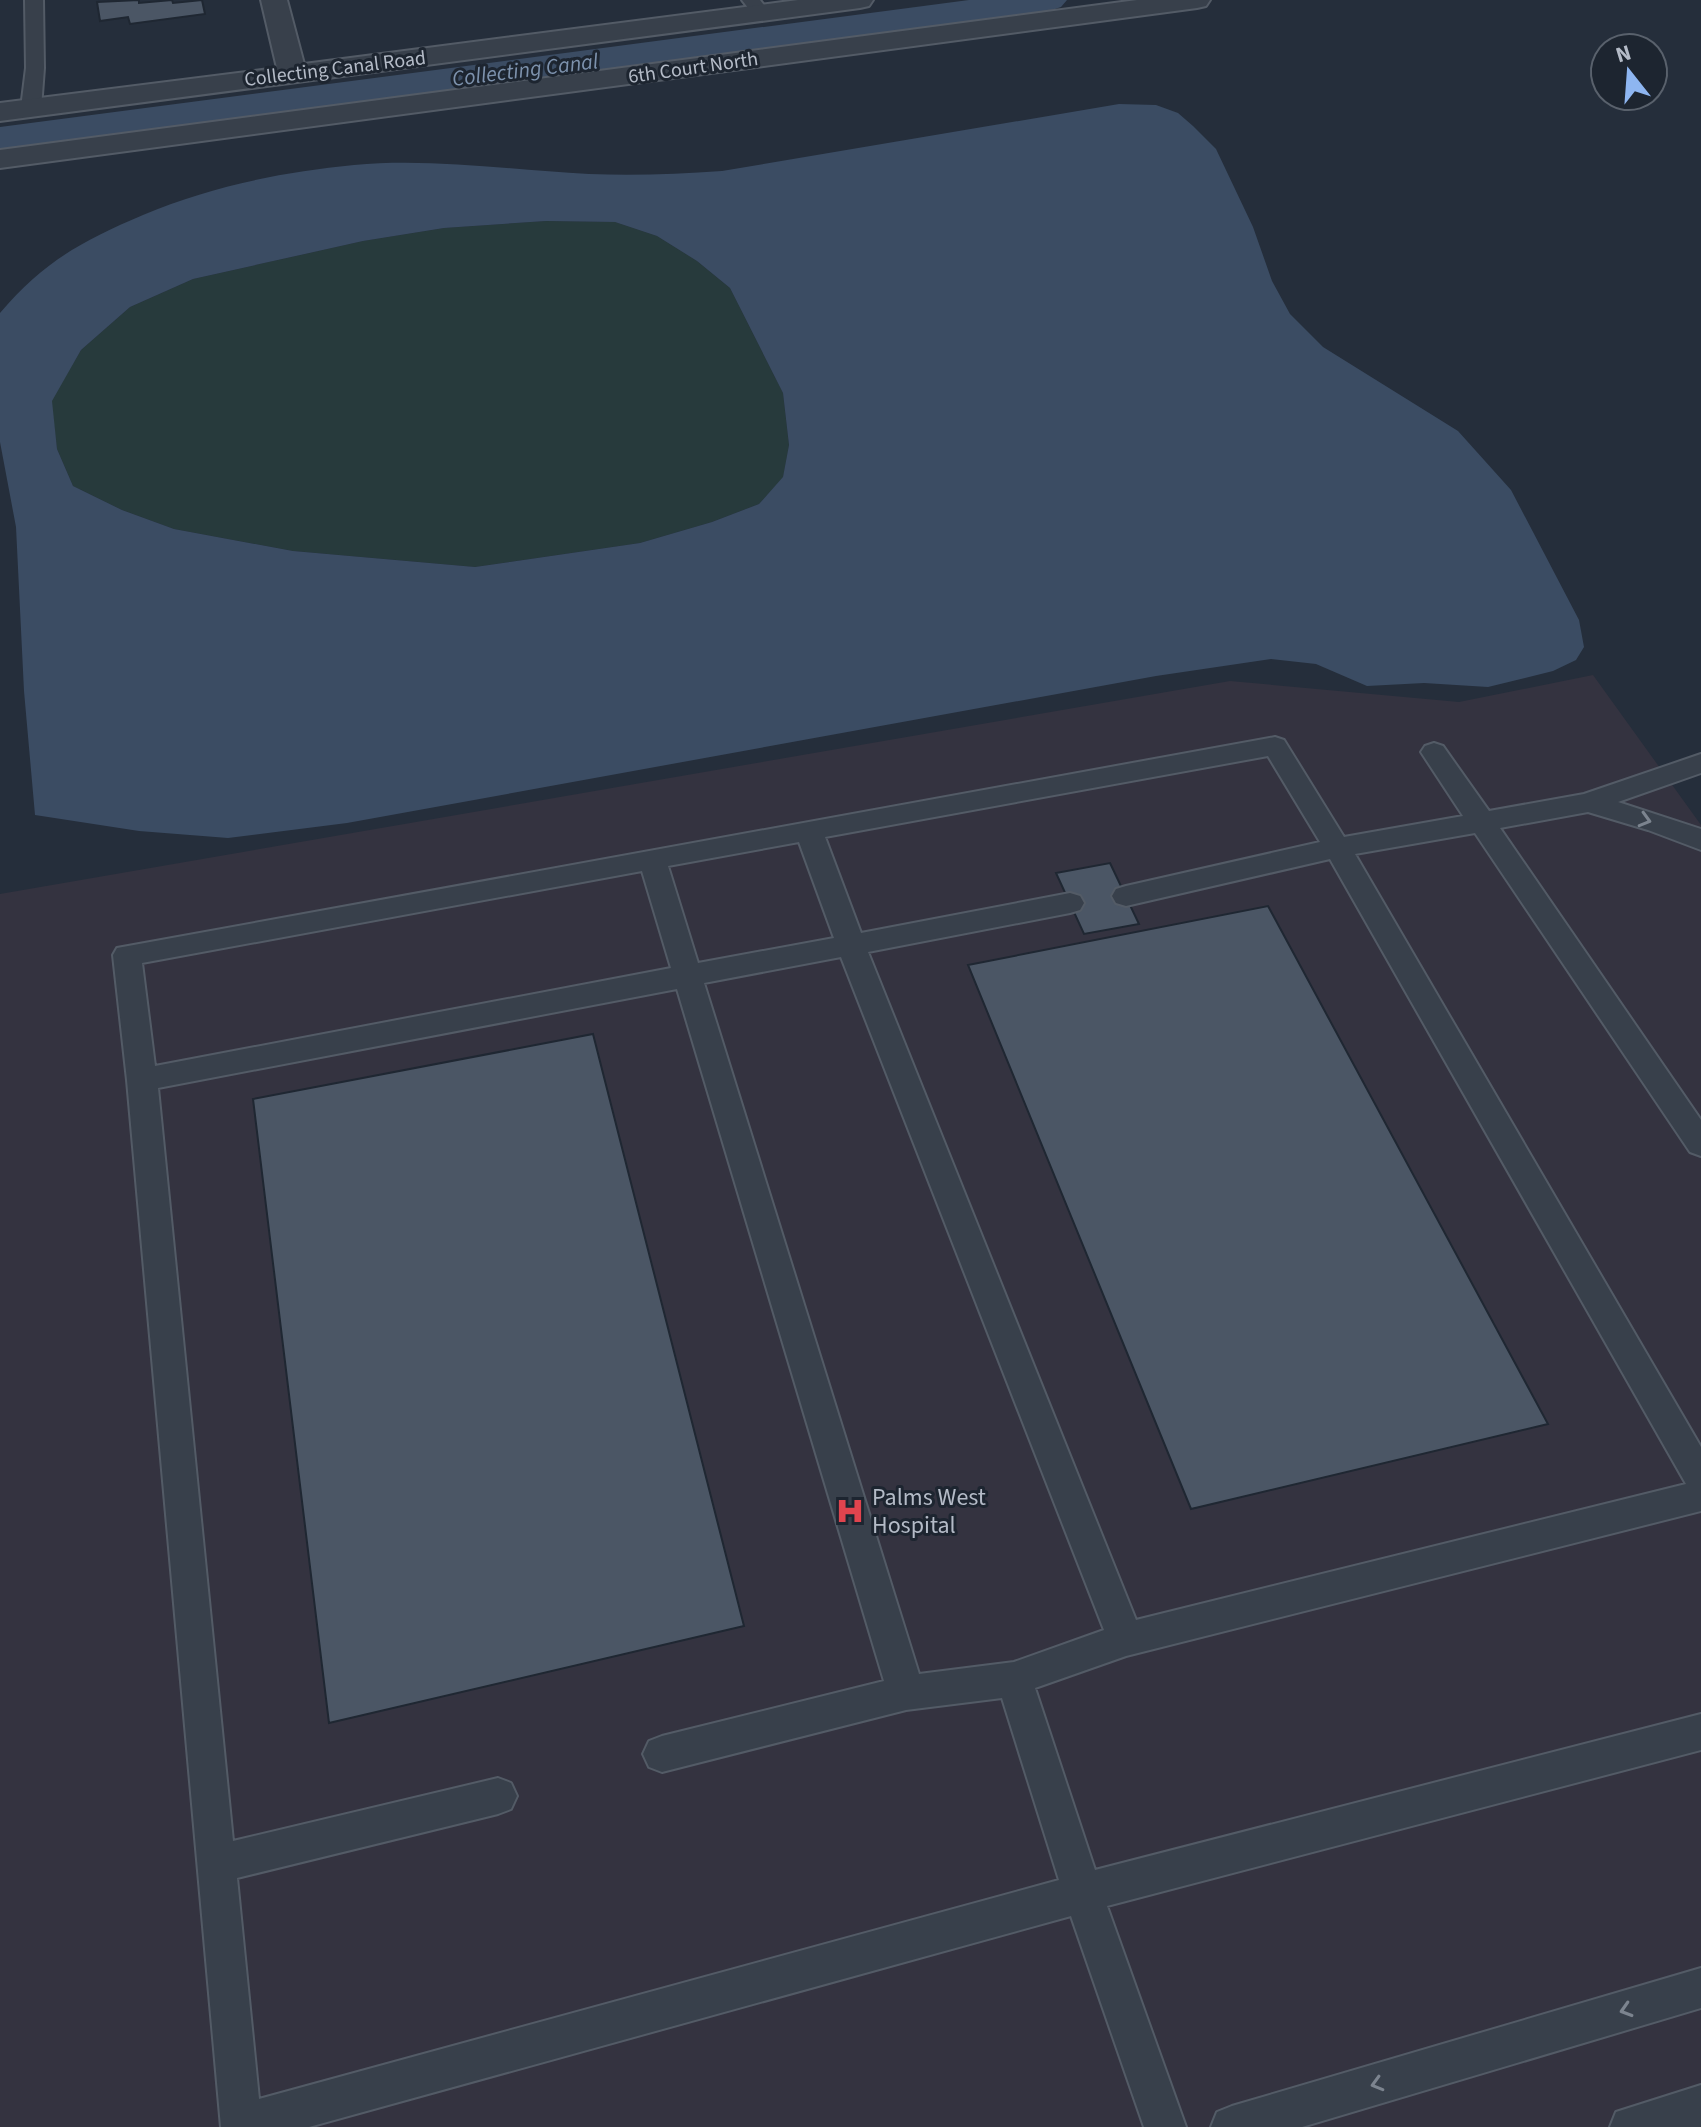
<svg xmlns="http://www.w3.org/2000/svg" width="1701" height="2127" viewBox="0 0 1701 2127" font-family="'Source Sans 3',sans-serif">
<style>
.medical{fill:#343340}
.green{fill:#273a3c}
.water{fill:#3b4c63;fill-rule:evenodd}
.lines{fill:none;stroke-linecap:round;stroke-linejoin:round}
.canal{fill:#3b4c63;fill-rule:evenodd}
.building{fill:#4b5665;stroke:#1f2732;stroke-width:2}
.lane-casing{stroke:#535b66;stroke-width:4}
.street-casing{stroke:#535b66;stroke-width:4}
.lane{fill:#38404b;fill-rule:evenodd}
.street{fill:#38404b;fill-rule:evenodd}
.oneway{stroke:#7c848f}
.labels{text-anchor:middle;stroke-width:6;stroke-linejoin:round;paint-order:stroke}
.far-street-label{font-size:20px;fill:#b4bbc7;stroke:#1d2530}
.far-water-label{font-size:22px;font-style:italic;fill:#7d92ad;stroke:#1d2530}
.poi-label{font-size:24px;fill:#b4bbc7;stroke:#1d2530;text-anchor:start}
</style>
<rect width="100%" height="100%" fill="#252e3b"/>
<path class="medical" d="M 1593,675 L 1701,825 L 1701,2127 L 0,2127 L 0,894 L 1230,681 L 1459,702 Z"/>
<path class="green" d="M 546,221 L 615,222 L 657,236 L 697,261 L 730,288 L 783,393 L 789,445 L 783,478 L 759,504 L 712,522 L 640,543 L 475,567 L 293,551 L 174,529 L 122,510 L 73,486 L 57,449 L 51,401 L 81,350 L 130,307 L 193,279 L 363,241 L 444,228 Z"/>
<path class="water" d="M 1119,104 L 1156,105 L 1178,113 L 1193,126 L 1216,149 L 1253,227 L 1272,281 L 1290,314 L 1323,347 L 1458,431 L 1511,490 L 1579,620 L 1584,647 L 1576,660 L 1553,671 L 1488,687 L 1424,683 L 1367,686 L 1316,664 L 1271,659 L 1156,676 L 347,823 L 228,838 L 139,831 L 35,815 L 24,691 L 16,527 L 0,442 L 0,313 C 43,262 82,241 143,215 C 209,187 281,172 354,165 C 431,158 512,170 589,174 C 634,176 678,174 722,171 ZM 546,221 L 615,222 L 657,236 L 697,261 L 730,288 L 783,393 L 789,445 L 783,477 L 759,504 L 712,522 L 640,543 L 475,567 L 293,551 L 174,529 L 122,510 L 73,486 L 57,449 L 52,401 L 81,350 L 130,307 L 193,279 L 363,241 L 444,228 Z"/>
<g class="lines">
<path class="canal" d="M 969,0 L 1067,0 L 1061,7 L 1049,11 L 0,149 L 0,127 Z"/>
</g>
<path class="building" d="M 139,0 L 139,3 L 172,0 L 173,3 L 202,0 L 205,14 L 130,24 L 128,17 L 100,21 L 97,2 Z
M 1110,863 L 1139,924 L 1084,934 L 1056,873 Z
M 1268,906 L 1548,1424 L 1191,1509 L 968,965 Z
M 593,1034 L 744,1626 L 329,1723 L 253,1099 Z"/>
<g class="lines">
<defs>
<path id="lane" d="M 25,0 L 43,0 L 44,68 L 41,108 L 31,114 L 21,108 L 26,68 Z
M 742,0 L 760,0 L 770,13 L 767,17 L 755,17 Z
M 1275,737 L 1284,740 L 1344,837 L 1463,816 L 1421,752 L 1425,746 L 1434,743 L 1443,746 L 1489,811 L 1584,794 L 1701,754 L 1701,773 L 1618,802 L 1701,829 L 1701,850 L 1648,830 L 1588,812 L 1500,828 L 1701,1120 L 1701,1156 L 1690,1152 L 1475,833 L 1355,854 L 1701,1447 L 1701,1511 L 1126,1656 L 1035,1688 L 1095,1870 L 1701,1714 L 1701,1750 L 1107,1906 L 1186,2127 L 1144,2127 L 1071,1916 L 309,2127 L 221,2127 L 127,1080 L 113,955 L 117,948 ZM 1268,756 L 1320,842 L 1126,886 L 1116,889 L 1112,896 L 1116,903 L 1126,906 L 1330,859 L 1686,1484 L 1136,1620 L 868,952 L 1070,913 L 1080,910 L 1084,903 L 1080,896 L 1070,893 L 861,933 L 825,837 ZM 799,842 L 834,938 L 698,963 L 668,866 ZM 642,871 L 671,968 L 155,1066 L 142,963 ZM 841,957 L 1104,1630 L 1014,1662 L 919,1674 L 704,983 ZM 677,989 L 884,1681 L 662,1736 L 649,1741 L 643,1754 L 649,1767 L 662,1772 L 906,1710 L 1002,1698 L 1059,1880 L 259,2099 L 237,1878 L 498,1814 L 511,1809 L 517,1796 L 511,1783 L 498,1778 L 233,1841 L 158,1088 Z
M 1701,1968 L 1701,2008 L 1302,2127 L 1211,2127 L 1217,2112 L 1232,2106 Z
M 1701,2085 L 1701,2127 L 1610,2127 L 1616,2112 Z"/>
<path id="street" d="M 261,0 L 287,0 L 304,64 L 798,0 L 873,0 L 869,6 L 860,8 L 0,121 L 0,103 L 277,68 Z
M 1137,0 L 1210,0 L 1206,6 L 1197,8 L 0,168 L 0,150 Z"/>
</defs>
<use href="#lane" class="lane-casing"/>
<use href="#street" class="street-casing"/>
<use href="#lane" class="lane"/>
<use href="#street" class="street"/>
</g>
<defs><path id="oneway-chevron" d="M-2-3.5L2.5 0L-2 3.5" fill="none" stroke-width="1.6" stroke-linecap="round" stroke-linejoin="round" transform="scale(2)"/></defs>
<g class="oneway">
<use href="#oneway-chevron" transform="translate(1645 820) rotate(16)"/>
<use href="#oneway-chevron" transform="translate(1626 2010) rotate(163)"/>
<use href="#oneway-chevron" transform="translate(1377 2084) rotate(164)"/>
</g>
<defs>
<symbol id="hospital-bare" viewBox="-9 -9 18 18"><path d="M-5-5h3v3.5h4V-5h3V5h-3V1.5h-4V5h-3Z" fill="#e0444e" stroke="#1d2530" stroke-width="2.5" paint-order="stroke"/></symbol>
</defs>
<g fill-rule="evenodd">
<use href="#hospital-bare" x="830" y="1491" width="40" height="40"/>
</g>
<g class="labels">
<g class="far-street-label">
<text transform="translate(693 67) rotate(-8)" y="7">6th Court North</text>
<text transform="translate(335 68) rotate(-7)" y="7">Collecting Canal Road</text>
</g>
<g class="far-water-label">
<text transform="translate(525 69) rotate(-7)" y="8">Collecting Canal</text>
</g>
<g class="poi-label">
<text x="872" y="1505">Palms West<tspan x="872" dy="28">Hospital</tspan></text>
</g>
</g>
<g transform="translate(1629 72) rotate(343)"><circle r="38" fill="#1d2530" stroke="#59616c" stroke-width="2"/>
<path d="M0-6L14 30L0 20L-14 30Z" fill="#8eb6f1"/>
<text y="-12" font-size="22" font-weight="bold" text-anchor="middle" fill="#b4bbc7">N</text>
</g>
</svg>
